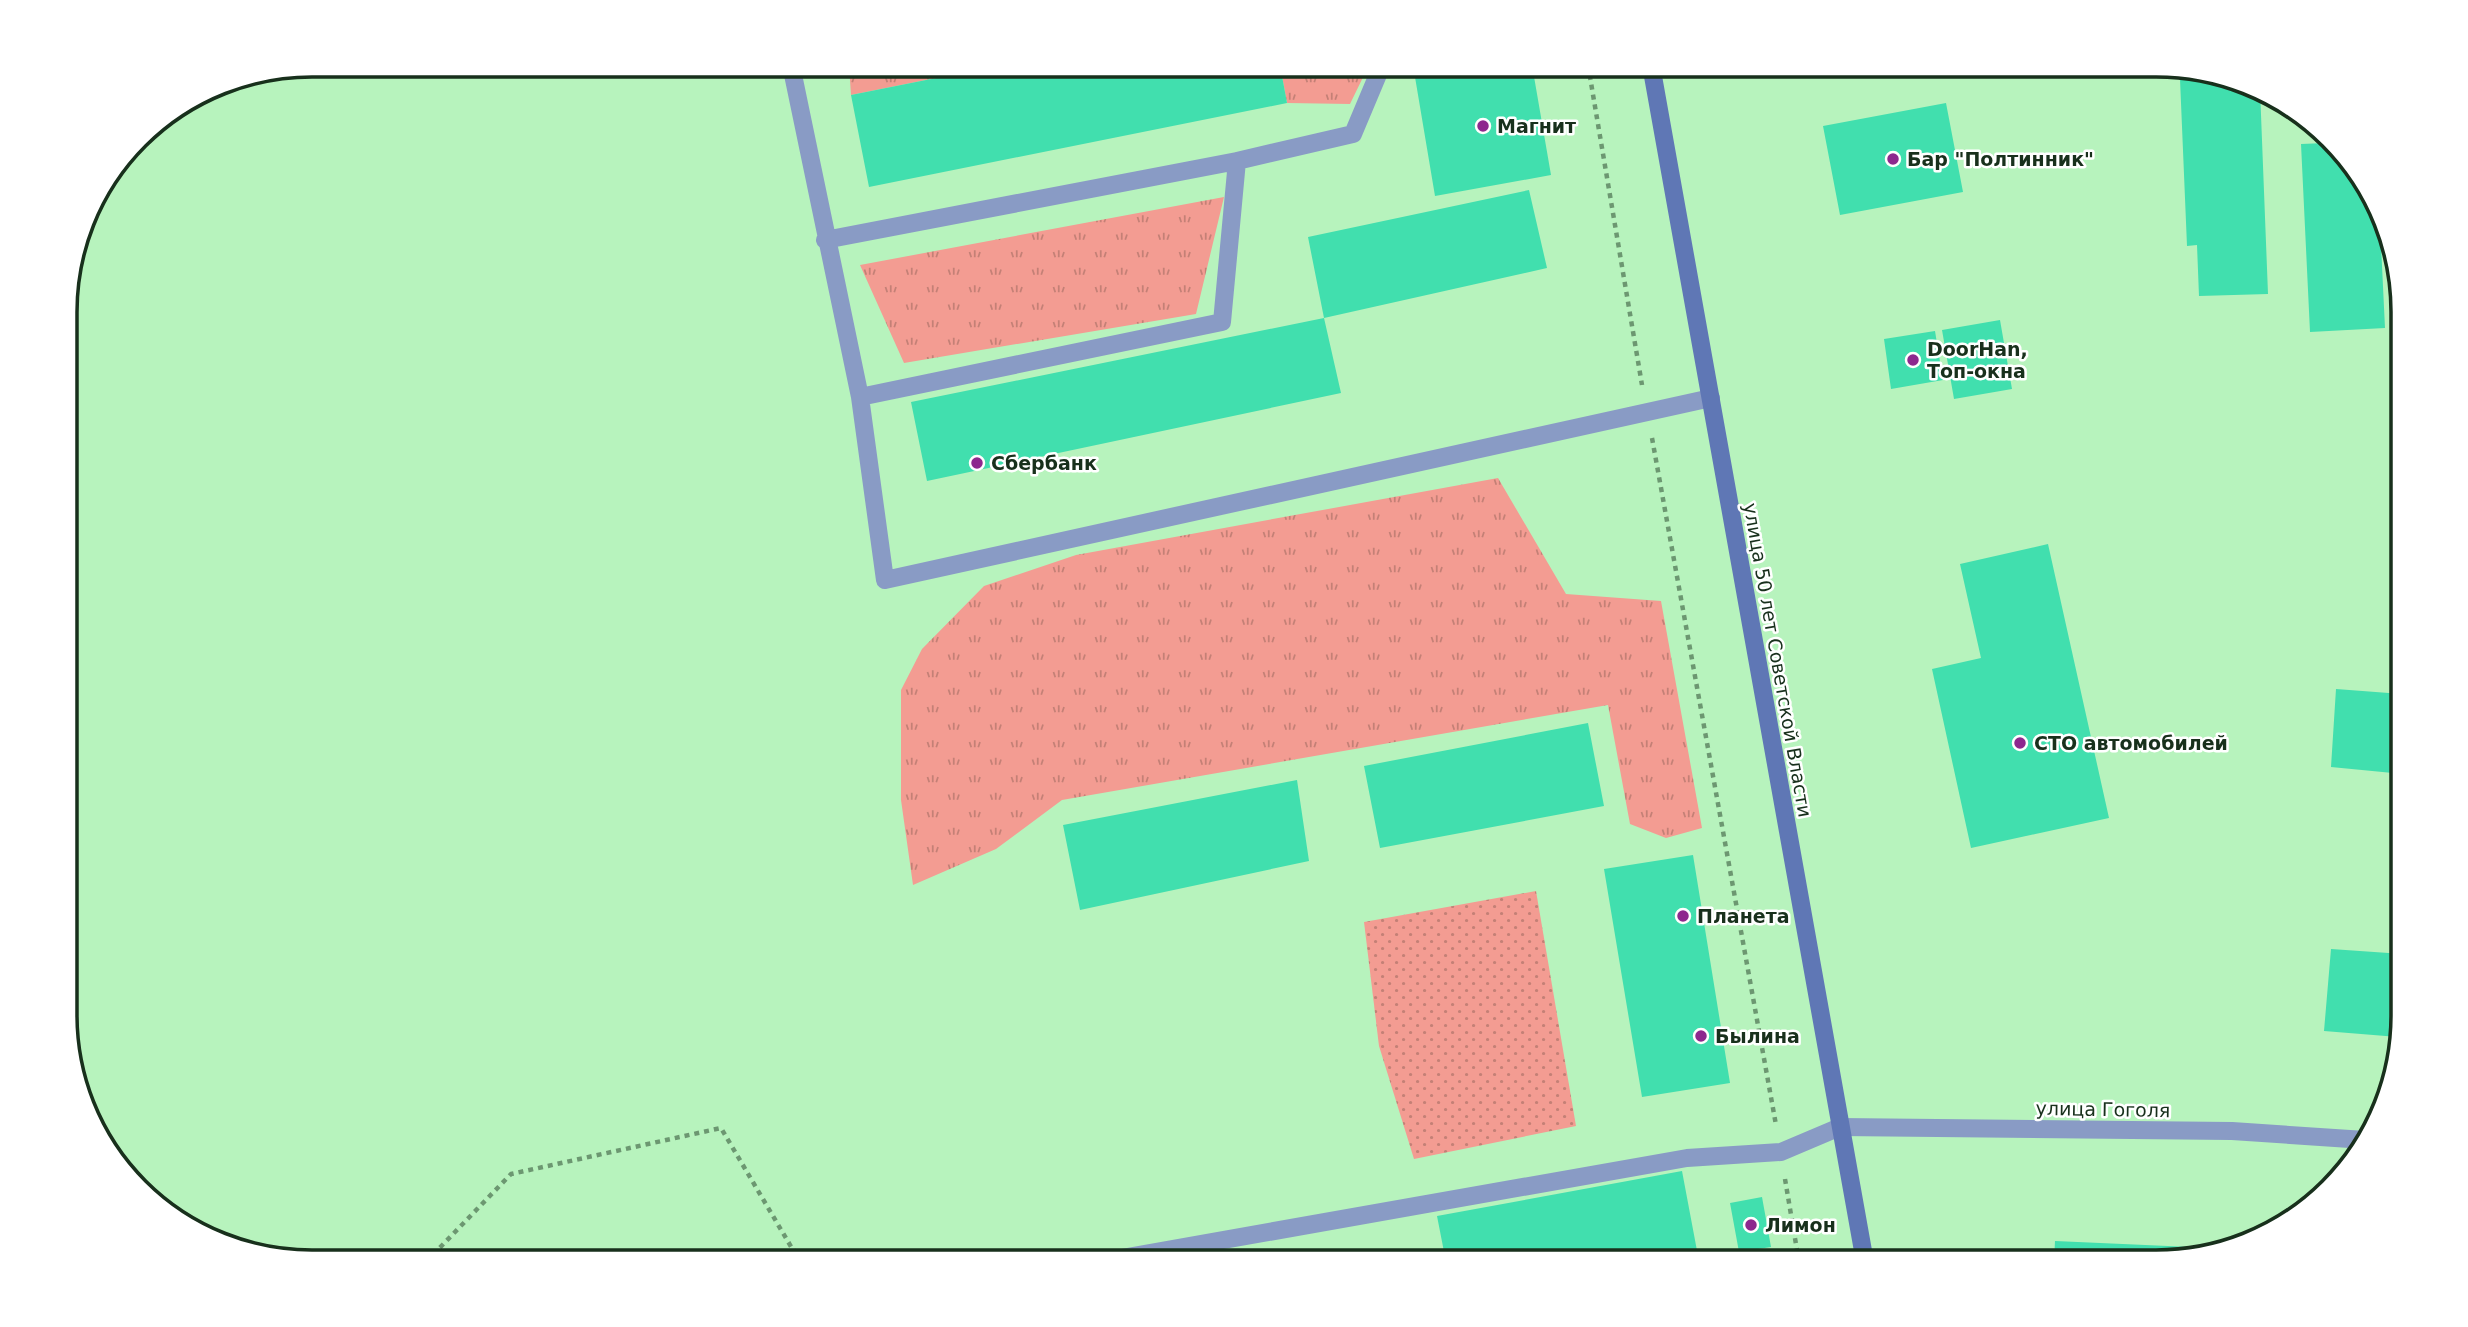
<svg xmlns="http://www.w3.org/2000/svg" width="2468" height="1327" viewBox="0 0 2468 1327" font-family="'DejaVu Sans',sans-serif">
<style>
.grass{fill:url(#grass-tufts)}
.park{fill:url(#park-dots)}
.building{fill:#41dfae}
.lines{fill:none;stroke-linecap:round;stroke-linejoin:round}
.path{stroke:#6c9771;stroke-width:4.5;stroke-dasharray:5 5;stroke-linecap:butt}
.lane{stroke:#899bc5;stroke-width:18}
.street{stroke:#899bc5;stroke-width:18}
.secondary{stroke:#5f77b5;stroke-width:18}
.poi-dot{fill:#8d288e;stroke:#fff;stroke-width:2.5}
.labels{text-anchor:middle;stroke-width:5;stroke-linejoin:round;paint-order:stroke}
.poi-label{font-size:19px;font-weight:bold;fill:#18301c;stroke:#fff;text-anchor:start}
.street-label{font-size:19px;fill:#18301c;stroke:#fff}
.rim{fill:none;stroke:#18301c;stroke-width:3.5}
</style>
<defs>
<pattern id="grass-tufts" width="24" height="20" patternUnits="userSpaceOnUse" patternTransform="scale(1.75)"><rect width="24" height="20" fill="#f39c92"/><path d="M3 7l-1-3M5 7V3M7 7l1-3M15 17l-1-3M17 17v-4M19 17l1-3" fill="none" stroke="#c48076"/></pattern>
<pattern id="park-dots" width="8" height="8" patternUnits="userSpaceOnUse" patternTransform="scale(1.75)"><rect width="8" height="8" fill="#f39c92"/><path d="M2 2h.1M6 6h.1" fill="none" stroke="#c48076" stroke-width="1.8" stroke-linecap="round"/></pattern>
</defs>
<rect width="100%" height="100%" fill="#b7f3bd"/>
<path class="grass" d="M 849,65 L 1001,65 L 851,95 Z
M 1280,65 L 1367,65 L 1368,67 L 1350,104 L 1287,103 Z
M 1224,197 L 1196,314 L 904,363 L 860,265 Z
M 1498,478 L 1566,594 L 1661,601 L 1702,828 L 1666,838 L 1630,824 L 1608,705 L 1062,800 L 996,849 L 913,885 L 901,800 L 901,690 L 922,649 L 984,586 L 1076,555 Z"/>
<path class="park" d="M 1536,891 L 1576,1126 L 1414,1159 L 1379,1046 L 1364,922 Z"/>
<path class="building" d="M 1001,65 L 1280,65 L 1287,103 L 869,187 L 851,95 Z
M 1485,65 L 1532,65 L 1551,175 L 1435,196 L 1415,77 Z
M 2211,78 L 2260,89 L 2268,294 L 2199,296 L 2197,245 L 2187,246 L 2180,79 Z
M 1946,103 L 1963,192 L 1840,215 L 1823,126 Z
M 2326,143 L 2361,174 L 2380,224 L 2385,328 L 2310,332 L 2301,144 Z
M 1529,190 L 1547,268 L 1324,318 L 1308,237 Z
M 1324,318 L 1341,393 L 927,481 L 911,402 Z
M 2000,320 L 2012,389 L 1954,399 L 1942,330 Z
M 1935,331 L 1943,380 L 1891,389 L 1884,339 Z
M 2048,544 L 2109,818 L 1971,848 L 1932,669 L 1981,658 L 1960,564 Z
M 2336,689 L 2402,694 L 2403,774 L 2331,767 Z
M 1588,723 L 1604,806 L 1380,848 L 1364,766 Z
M 1297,780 L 1309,861 L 1080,910 L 1063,825 Z
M 1693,855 L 1730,1083 L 1642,1097 L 1604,869 Z
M 2331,949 L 2403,954 L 2403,1016 L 2398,1037 L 2324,1031 Z
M 1682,1171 L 1698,1256 L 1667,1262 L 1446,1262 L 1437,1216 Z
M 1762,1197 L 1771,1247 L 1739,1252 L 1730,1203 Z
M 2055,1241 L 2213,1248 L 2172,1262 L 2054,1262 Z"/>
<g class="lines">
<path class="path" d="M 1588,65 L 1642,385
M 1652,438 L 1776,1125
M 1785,1179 L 1799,1262
M 426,1262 L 511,1174 L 721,1128 L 793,1250 L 814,1262"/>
<path class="lane" d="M 791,65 L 860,397 L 885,580 L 1711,398
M 825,240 L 1237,161
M 860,397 L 1222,322 L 1237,161 L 1353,134 L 1382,65
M 1099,1262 L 1687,1158 L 1781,1152 L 1840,1127"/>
<path class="street" d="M 1840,1127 L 2232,1131 L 2365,1140"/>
<path class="secondary" d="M 1651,65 L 1865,1262"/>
</g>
<g class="poi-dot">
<circle cx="1483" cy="126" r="7"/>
<circle cx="1893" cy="159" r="7"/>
<circle cx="1913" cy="360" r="7"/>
<circle cx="977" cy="463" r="7"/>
<circle cx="2020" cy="743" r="7"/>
<circle cx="1683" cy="916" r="7"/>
<circle cx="1701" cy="1036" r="7"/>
<circle cx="1751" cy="1225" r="7"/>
</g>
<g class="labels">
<g class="poi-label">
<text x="1497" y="133">Магнит</text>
<text x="1907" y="166">Бар "Полтинник"</text>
<text x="1927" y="356">DoorHan,<tspan x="1927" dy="22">Топ-окна</tspan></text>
<text x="991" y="470">Сбербанк</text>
<text x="2034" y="750">СТО автомобилей</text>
<text x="1697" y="923">Планета</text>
<text x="1715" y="1043">Былина</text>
<text x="1765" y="1232">Лимон</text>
</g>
<g class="street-label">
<text transform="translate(1778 660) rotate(80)" y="7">улица 50 лет Советской Власти</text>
<text transform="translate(2103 1109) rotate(1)" y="7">улица Гоголя</text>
</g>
</g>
<path d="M0 0H2468V1327H0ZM312 77H2156A235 235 0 0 1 2391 312V1015A235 235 0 0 1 2156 1250H312A235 235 0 0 1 77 1015V312A235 235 0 0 1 312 77Z" fill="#fff" fill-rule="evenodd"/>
<path class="rim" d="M312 77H2156A235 235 0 0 1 2391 312V1015A235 235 0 0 1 2156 1250H312A235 235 0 0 1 77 1015V312A235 235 0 0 1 312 77Z"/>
</svg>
